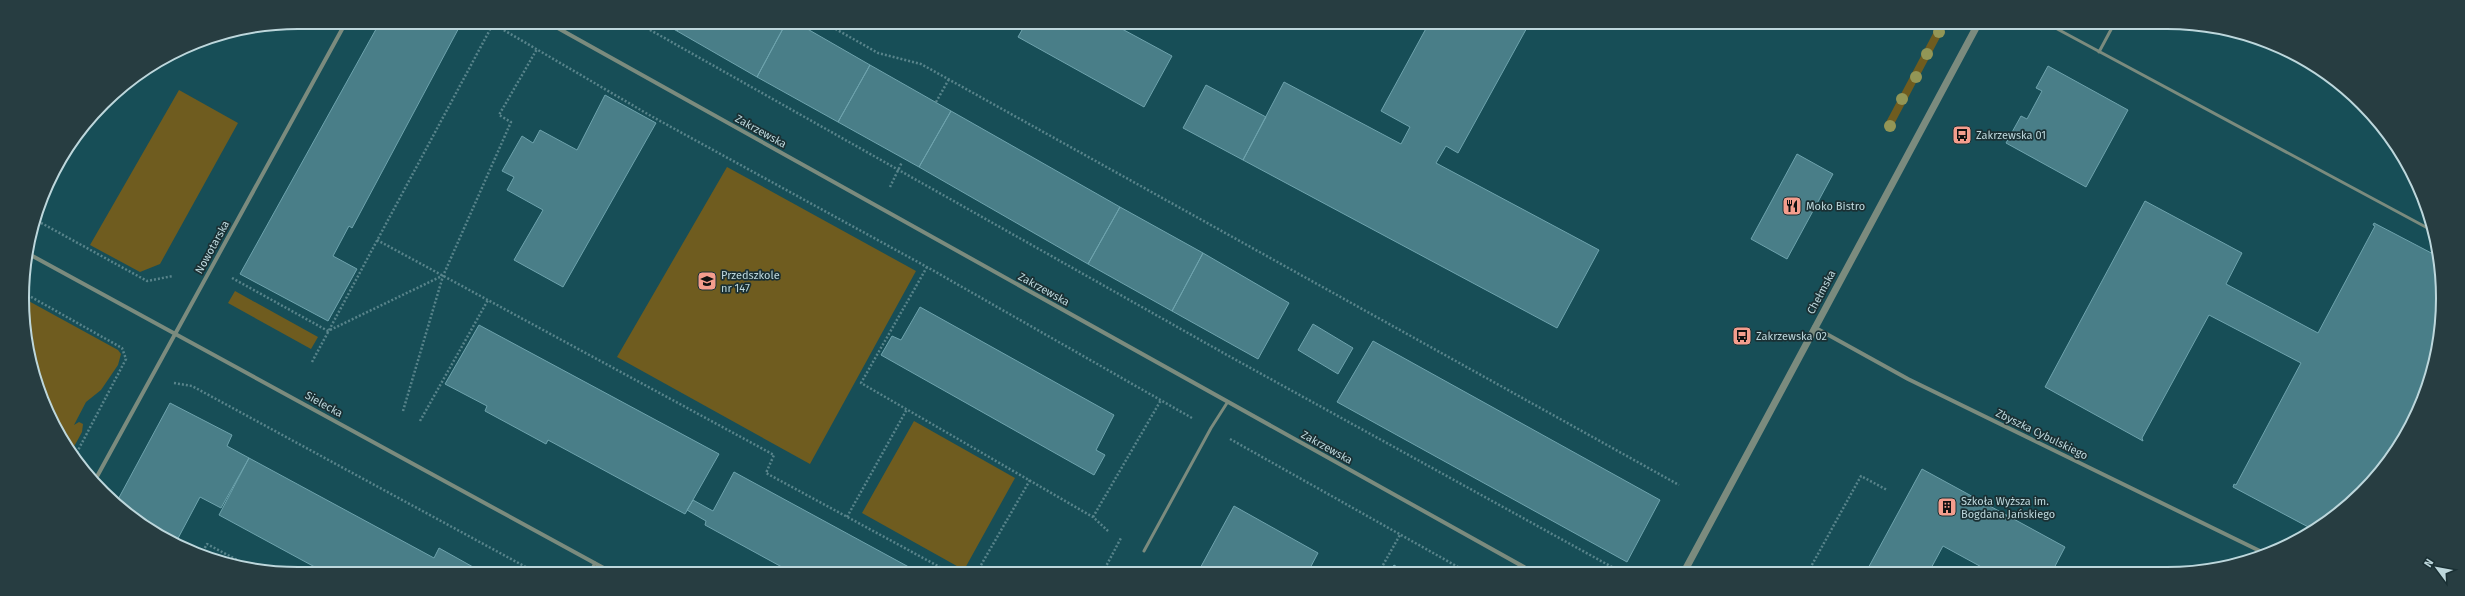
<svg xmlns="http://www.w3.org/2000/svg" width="2465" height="596" viewBox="0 0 2465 596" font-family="'Fira Sans',sans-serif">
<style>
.green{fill:#6f5c1f}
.building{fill:#497e88;stroke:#6ea3ad}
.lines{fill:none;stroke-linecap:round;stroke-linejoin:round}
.path{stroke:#58848b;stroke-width:2.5;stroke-dasharray:2 2;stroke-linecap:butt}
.service{stroke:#7b8b7e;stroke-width:3}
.minor{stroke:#7b8b7e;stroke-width:4}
.tertiary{stroke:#7b8b7e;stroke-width:7}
.tree{fill:#929656}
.labels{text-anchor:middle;stroke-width:3.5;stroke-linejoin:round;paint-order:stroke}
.street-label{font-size:11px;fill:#bdd7dc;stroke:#1a3034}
.poi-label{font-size:11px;fill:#bdd7dc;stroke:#1a3034;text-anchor:start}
.rim{fill:none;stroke:#bdd7dc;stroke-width:2}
</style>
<rect width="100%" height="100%" fill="#174e57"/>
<path class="green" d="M 1938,24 L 1946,26 L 1891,130 L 1884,126 Z
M 179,90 L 238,123 L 160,264 L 140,272 L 90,245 Z
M 727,167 L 916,271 L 810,464 L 617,357 Z
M 235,291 L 318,337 L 311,349 L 228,303 Z
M 25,299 L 118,350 L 121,354 L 118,365 L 101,390 L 86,402 L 74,425 L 79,422 L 83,424 L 82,432 L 71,452 L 51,420 L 31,370 Z
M 914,421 L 1015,478 L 964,570 L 862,513 Z"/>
<path class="building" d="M 380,22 L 462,22 L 352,228 L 349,226 L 333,256 L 357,269 L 328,321 L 240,274 Z
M 661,22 L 682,22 L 677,31 Z
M 682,22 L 786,23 L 757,77 L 677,31 Z
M 786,23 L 797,23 L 870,65 L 838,122 L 757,77 Z
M 1026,23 L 1111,23 L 1172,56 L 1144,107 L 1018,37 Z
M 1429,23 L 1529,24 L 1458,153 L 1446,146 L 1436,163 L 1599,250 L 1557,328 L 1243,160 L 1284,82 L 1401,144 L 1410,127 L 1381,111 Z
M 870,65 L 951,111 L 919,167 L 838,122 Z
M 2048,66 L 2128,110 L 2086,187 L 2006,143 L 2021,116 L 2027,119 L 2042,91 L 2036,88 Z
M 1206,85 L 1266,117 L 1243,160 L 1183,128 Z
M 605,95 L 656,123 L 563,287 L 514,260 L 543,210 L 507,190 L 514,177 L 502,171 L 522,136 L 533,143 L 540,130 L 577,150 Z
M 951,111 L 1120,207 L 1088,264 L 919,167 Z
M 1797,154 L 1833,174 L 1787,259 L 1751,239 Z
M 2145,201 L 2242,253 L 2226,284 L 2318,333 L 2375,226 L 2373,225 L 2374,223 L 2439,257 L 2442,280 L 2441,334 L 2414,420 L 2362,493 L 2312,529 L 2233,487 L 2234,484 L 2236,485 L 2301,363 L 2209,315 L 2142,438 L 2143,441 L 2045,387 Z
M 1120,207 L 1203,253 L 1172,311 L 1088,264 Z
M 1203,253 L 1289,303 L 1258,359 L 1172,311 Z
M 920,307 L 1114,415 L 1096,450 L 1105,455 L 1094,475 L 881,355 L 892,336 L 901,340 Z
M 1313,324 L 1353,348 L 1338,374 L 1298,350 Z
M 479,325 L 719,454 L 685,514 L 548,440 L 546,444 L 485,411 L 487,406 L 445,384 Z
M 1373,341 L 1660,500 L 1627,562 L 1337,402 Z
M 170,403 L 232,435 L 227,446 L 249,458 L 221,508 L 200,497 L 175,544 L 160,537 L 115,505 Z
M 249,458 L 434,558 L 439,548 L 482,572 L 324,572 L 219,515 Z
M 1922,469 L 2065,547 L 2052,572 L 1986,572 L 1987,570 L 1943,546 L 1929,572 L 1866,572 Z
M 734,472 L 918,572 L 791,572 L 705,525 L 706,521 L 687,510 L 693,500 L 713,511 Z
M 1234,506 L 1318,553 L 1308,572 L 1198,572 Z
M 1394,565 L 1405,572 L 1390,572 Z"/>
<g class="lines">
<path class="path" d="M 490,22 L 651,116 L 927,267 L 1192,418
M 636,22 L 1227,355 L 1621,572
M 825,23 L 878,53 L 921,64 L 1679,485
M 936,102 L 949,79
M 890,187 L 902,162
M 34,219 L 147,281 L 173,276
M 377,240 L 774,455 L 766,473 L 949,572
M 927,267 L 861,383 L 1093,517 L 1108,531
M 232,278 L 328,331 L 442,276
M 24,293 L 122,348 L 126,359 L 74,458
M 312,362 L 493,24
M 174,383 L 192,386 L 535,572
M 403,411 L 443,276 L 511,122 L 499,115 L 537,49
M 420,421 L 488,300
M 1230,439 L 1467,572
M 847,517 L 907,409
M 1093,517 L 1161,400
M 201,555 L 207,544 L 256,570
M 977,572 L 1030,480
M 1103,572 L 1121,538
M 1379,572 L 1400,535
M 1808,572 L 1861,476 L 1887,490"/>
<path class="service" d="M 2048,24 L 2435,232
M 2099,52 L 2114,24
M 1144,551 L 1211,428 L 1227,403
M 590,572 L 595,563"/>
<path class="minor" d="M 547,22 L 1533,572
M 27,253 L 611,572
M 1814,327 L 1908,379 L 2264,553
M 94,482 L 346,22"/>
<path class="tertiary" d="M 1684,572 L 1978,24"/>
</g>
<g class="tree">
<circle cx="1939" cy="32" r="6"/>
<circle cx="1927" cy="54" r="6"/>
<circle cx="1916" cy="77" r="6"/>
<circle cx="1902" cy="99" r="6"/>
<circle cx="1890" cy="126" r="6"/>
</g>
<defs>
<symbol id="bus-square" viewBox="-11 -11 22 22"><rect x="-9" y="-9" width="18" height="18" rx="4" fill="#f49d8d" stroke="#1a3034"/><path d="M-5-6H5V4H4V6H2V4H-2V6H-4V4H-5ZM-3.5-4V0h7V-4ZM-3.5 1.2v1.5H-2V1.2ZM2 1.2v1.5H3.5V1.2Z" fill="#111"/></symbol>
<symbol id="restaurant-square" viewBox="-11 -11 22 22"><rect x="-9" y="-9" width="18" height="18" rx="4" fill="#f49d8d" stroke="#1a3034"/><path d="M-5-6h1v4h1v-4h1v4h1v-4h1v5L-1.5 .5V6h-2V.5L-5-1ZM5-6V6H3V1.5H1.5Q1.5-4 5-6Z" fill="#111"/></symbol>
<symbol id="school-square" viewBox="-11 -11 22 22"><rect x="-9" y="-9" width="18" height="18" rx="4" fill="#f49d8d" stroke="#1a3034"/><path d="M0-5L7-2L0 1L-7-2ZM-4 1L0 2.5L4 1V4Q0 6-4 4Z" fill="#111"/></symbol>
<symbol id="building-square" viewBox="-11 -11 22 22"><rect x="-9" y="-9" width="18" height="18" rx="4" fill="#f49d8d" stroke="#1a3034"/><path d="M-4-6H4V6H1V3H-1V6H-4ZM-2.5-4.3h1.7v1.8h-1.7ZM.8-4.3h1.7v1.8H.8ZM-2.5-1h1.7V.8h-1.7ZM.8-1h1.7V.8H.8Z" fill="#111"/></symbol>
</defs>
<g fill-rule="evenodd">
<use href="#bus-square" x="1951" y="124" width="22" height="22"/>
<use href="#restaurant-square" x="1781" y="195" width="22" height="22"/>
<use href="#school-square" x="696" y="270" width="22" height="22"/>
<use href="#bus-square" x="1731" y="325" width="22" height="22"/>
<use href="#building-square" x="1936" y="496" width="22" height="22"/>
</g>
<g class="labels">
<g class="street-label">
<text transform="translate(761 131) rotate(29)" y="4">Zakrzewska</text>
<text transform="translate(212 247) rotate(-61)" y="4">Nowotarska</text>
<text transform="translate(1044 289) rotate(29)" y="4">Zakrzewska</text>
<text transform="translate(1821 292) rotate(-62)" y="4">Chełmska</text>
<text transform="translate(324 404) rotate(29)" y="4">Sielecka</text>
<text transform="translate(2042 434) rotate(26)" y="4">Zbyszka Cybulskiego</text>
<text transform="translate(1327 447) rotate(29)" y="4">Zakrzewska</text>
</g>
<g class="poi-label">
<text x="1976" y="139">Zakrzewska 01</text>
<text x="1806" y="210">Moko Bistro</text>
<text x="721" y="279">Przedszkole<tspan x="721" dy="13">nr 147</tspan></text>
<text x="1756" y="340">Zakrzewska 02</text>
<text x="1961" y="505">Szkoła Wyższa im.<tspan x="1961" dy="13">Bogdana Jańskiego</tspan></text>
</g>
</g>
<path d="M0 0H2465V596H0ZM298 29H2167A269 269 0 0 1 2436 298V298A269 269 0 0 1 2167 567H298A269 269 0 0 1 29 298V298A269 269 0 0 1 298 29Z" fill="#273d41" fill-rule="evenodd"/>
<path class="rim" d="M298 29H2167A269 269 0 0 1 2436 298V298A269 269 0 0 1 2167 567H298A269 269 0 0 1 29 298V298A269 269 0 0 1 298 29Z"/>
<g transform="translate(2437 568) rotate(302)" stroke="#1a3034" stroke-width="3" paint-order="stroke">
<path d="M0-3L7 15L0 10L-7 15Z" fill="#bdd7dc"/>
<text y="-6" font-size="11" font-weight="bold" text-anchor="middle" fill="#bdd7dc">N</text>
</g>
</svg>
